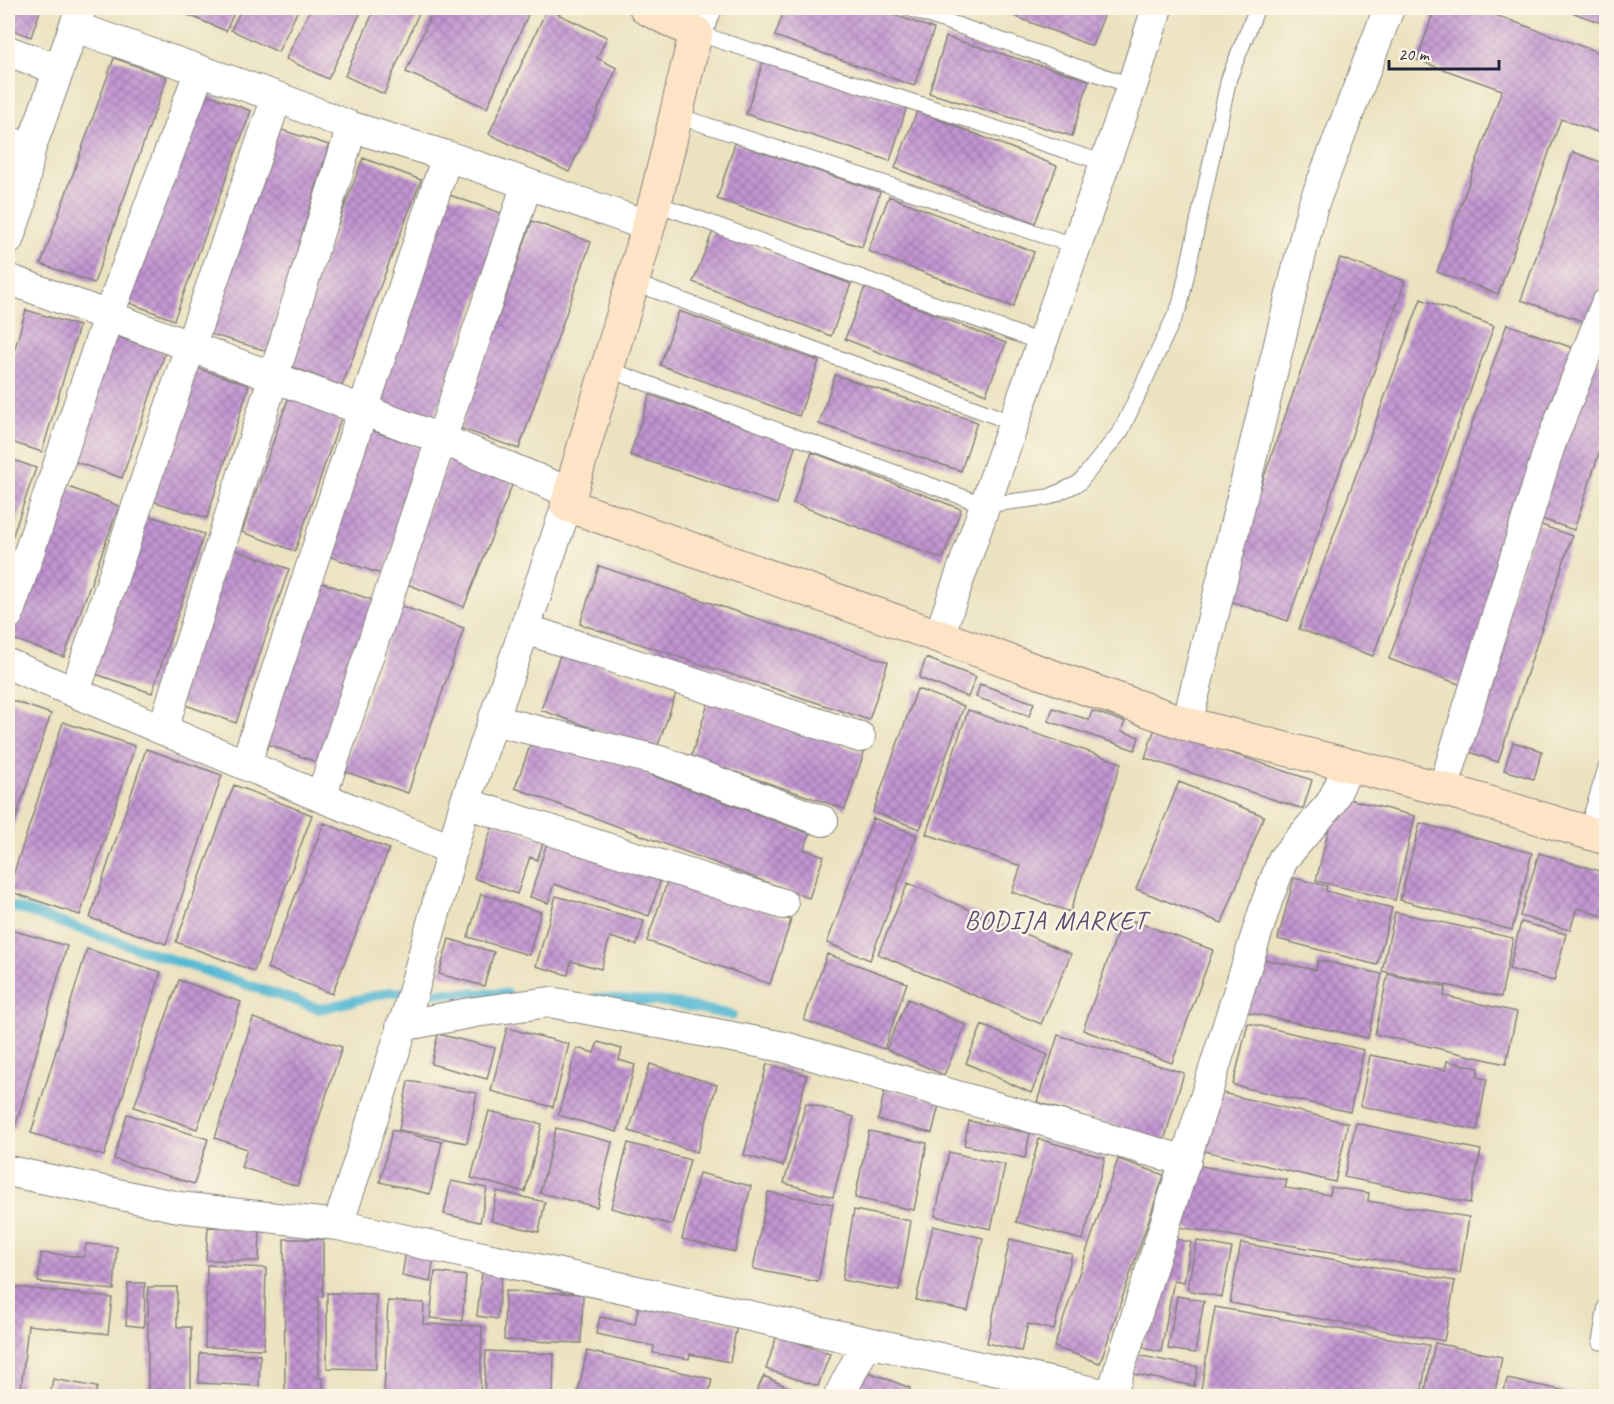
<svg xmlns="http://www.w3.org/2000/svg" width="1614" height="1404" viewBox="0 0 1614 1404" font-family="Caveat,sans-serif">
<style>
.lines{fill:none;stroke-linecap:round;stroke-linejoin:round}
.stream{stroke:#54b8d3;stroke-width:10}
.building{fill:url(#building-cross-hatch)}
.lane-casing{stroke:#86827e;stroke-width:17}
.street-casing{stroke:#86827e;stroke-width:32}
.secondary-casing{stroke:#86827e;stroke-width:35}
.lane{stroke:#fff;stroke-width:15}
.street{stroke:#fff;stroke-width:30}
.secondary{stroke:#fee4c6;stroke-width:33}
.labels{text-anchor:middle;stroke-width:5;stroke-linejoin:round;paint-order:stroke}
.neighbourhood-label{font-size:26px;letter-spacing:1.5px;fill:#5a4a70;stroke:#fcf5e5}
</style>
<defs>
<pattern id="building-cross-hatch" width="8" height="8" patternUnits="userSpaceOnUse" patternTransform="scale(1.5)"><rect width="8" height="8" fill="#c295d2"/><path d="M0 0l8 8M0 8l8-8" fill="none" stroke="#9d79ac"/></pattern>
</defs>
<rect width="100%" height="100%" fill="#fcf5e5"/>
<filter id="ink" filterUnits="userSpaceOnUse"><feTurbulence type="fractalNoise" baseFrequency=".0167" numOctaves="2"/><feDisplacementMap in="SourceGraphic" scale="12" xChannelSelector="R" yChannelSelector="G"/><feConvolveMatrix kernelMatrix="1 2 1 2 8 2 1 2 1" color-interpolation-filters="sRGB"/></filter>
<filter id="wash" filterUnits="userSpaceOnUse"><feTurbulence type="fractalNoise" baseFrequency=".008" numOctaves="4" result="noise"/><feDisplacementMap in="SourceGraphic" scale="24" xChannelSelector="R" yChannelSelector="G"/><feGaussianBlur stdDeviation="1.35" result="paint"/><feColorMatrix in="noise" values="0 0 0 0 0 0 0 0 0 0 0 0 0 0 0 0 0 1.4 0 .05"/><feComposite in="paint" operator="in"/></filter>
<g filter="url(#wash)">
<rect width="100%" height="100%" fill="#ebe2c0"/>
<g class="lines">
<path class="stream" d="M 8,905 L 320,1009 L 390,992 L 508,994
M 596,998 L 668,1002 L 732,1015"/>
</g>
<g id="blocks">
<path class="building" d="M 8,8 L 41,8 L 31,37 L 8,28 Z
M 178,8 L 236,8 L 226,31 L 177,10 Z
M 242,8 L 299,8 L 278,52 L 231,30 Z
M 311,8 L 363,8 L 328,79 L 286,59 Z
M 375,8 L 421,8 L 384,94 L 345,76 Z
M 434,8 L 531,8 L 487,108 L 406,72 Z
M 785,8 L 875,8 L 934,29 L 914,86 L 775,36 Z
M 993,8 L 1107,8 L 1092,46 Z
M 1435,8 L 1476,8 L 1606,55 L 1606,135 L 1561,119 L 1498,294 L 1437,272 L 1502,90 L 1417,60 Z
M 1561,8 L 1606,8 L 1606,25 Z
M 547,9 L 607,37 L 597,58 L 617,68 L 569,172 L 489,134 Z
M 946,37 L 1089,80 L 1072,136 L 929,93 Z
M 114,58 L 167,77 L 94,283 L 41,264 Z
M 764,59 L 907,106 L 890,161 L 746,114 Z
M 199,91 L 251,111 L 174,320 L 122,300 Z
M 917,111 L 1057,166 L 1035,223 L 895,168 Z
M 269,126 L 329,145 L 267,351 L 207,333 Z
M 735,143 L 880,192 L 862,247 L 717,199 Z
M 1573,152 L 1606,164 L 1606,271 L 1588,323 L 1521,300 Z
M 363,158 L 421,180 L 342,386 L 285,364 Z
M 444,193 L 506,215 L 432,424 L 371,402 Z
M 889,196 L 1034,252 L 1013,307 L 868,251 Z
M 532,221 L 591,242 L 519,449 L 460,428 Z
M 713,231 L 851,284 L 831,336 L 693,282 Z
M 1340,258 L 1405,281 L 1288,621 L 1222,598 Z
M 865,287 L 1006,343 L 986,394 L 845,339 Z
M 1421,299 L 1494,326 L 1373,656 L 1299,629 Z
M 26,310 L 79,326 L 42,452 L 8,441 L 8,372 Z
M 679,311 L 819,361 L 799,416 L 660,365 Z
M 1507,324 L 1578,350 L 1462,685 L 1389,659 Z
M 107,333 L 165,353 L 122,478 L 64,458 Z
M 1592,359 L 1606,364 L 1606,432 L 1574,530 L 1539,518 Z
M 194,367 L 249,385 L 207,518 L 152,501 Z
M 835,375 L 977,422 L 961,471 L 819,424 Z
M 650,395 L 796,444 L 777,504 L 630,455 Z
M 289,396 L 342,415 L 295,551 L 242,532 Z
M 367,429 L 426,449 L 384,575 L 325,555 Z
M 812,452 L 961,509 L 943,559 L 793,503 Z
M 450,457 L 513,483 L 464,607 L 400,581 Z
M 8,458 L 36,468 L 8,549 Z
M 63,485 L 119,506 L 64,657 L 8,637 Z
M 142,513 L 204,534 L 152,693 L 89,672 Z
M 1536,523 L 1572,536 L 1498,762 L 1461,749 Z
M 230,548 L 289,569 L 236,723 L 177,702 Z
M 599,566 L 888,662 L 869,720 L 580,624 Z
M 312,579 L 375,601 L 319,763 L 256,740 Z
M 399,605 L 464,628 L 408,793 L 343,771 Z
M 561,652 L 676,693 L 656,751 L 541,710 Z
M 926,658 L 976,677 L 968,697 L 919,678 Z
M 980,684 L 1034,703 L 1029,716 L 976,697 Z
M 917,689 L 964,706 L 920,829 L 873,812 Z
M 8,699 L 51,714 L 8,842 Z
M 709,701 L 864,753 L 845,809 L 691,757 Z
M 1053,708 L 1089,720 L 1092,711 L 1125,722 L 1121,731 L 1139,737 L 1135,750 L 1048,721 Z
M 968,710 L 1121,763 L 1070,912 L 1012,892 L 1021,866 L 926,834 Z
M 63,722 L 135,746 L 80,915 L 8,891 Z
M 1155,728 L 1312,780 L 1303,809 L 1145,758 Z
M 535,732 L 810,834 L 804,849 L 824,856 L 809,898 L 515,788 Z
M 1513,742 L 1542,751 L 1534,779 L 1504,770 Z
M 146,749 L 222,775 L 166,944 L 90,918 Z
M 1179,782 L 1264,816 L 1222,923 L 1136,889 Z
M 234,785 L 312,815 L 254,971 L 176,942 Z
M 1337,796 L 1415,816 L 1395,900 L 1316,881 Z
M 873,818 L 917,835 L 870,960 L 827,943 Z
M 494,822 L 544,840 L 537,860 L 530,857 L 517,894 L 474,878 Z
M 324,823 L 389,849 L 332,994 L 267,968 Z
M 1420,823 L 1532,853 L 1512,930 L 1400,900 Z
M 548,839 L 662,876 L 649,916 L 554,884 L 548,903 L 530,897 Z
M 1539,853 L 1606,873 L 1606,917 L 1577,908 L 1570,930 L 1520,916 Z
M 669,877 L 791,920 L 770,984 L 647,941 Z
M 1294,878 L 1327,886 L 1326,891 L 1392,908 L 1377,965 L 1278,939 Z
M 908,883 L 1071,954 L 1041,1024 L 878,954 Z
M 481,894 L 541,912 L 529,955 L 468,937 Z
M 556,896 L 644,921 L 637,945 L 610,937 L 601,969 L 571,961 L 568,975 L 536,966 Z
M 1395,912 L 1513,938 L 1501,997 L 1382,971 Z
M 1123,917 L 1213,950 L 1172,1063 L 1083,1030 Z
M 1521,922 L 1566,934 L 1554,981 L 1509,969 Z
M 8,929 L 67,946 L 15,1128 L 8,1126 Z
M 449,939 L 494,952 L 484,986 L 439,974 Z
M 87,949 L 161,972 L 104,1156 L 31,1133 Z
M 827,954 L 907,983 L 884,1049 L 804,1020 Z
M 1257,958 L 1316,970 L 1318,960 L 1382,974 L 1368,1038 L 1246,1012 Z
M 1388,974 L 1446,987 L 1444,996 L 1517,1012 L 1506,1064 L 1375,1034 Z
M 179,980 L 241,1002 L 197,1129 L 134,1107 Z
M 908,999 L 966,1025 L 944,1075 L 886,1049 Z
M 253,1018 L 342,1047 L 297,1186 L 241,1167 L 247,1149 L 215,1138 Z
M 1248,1023 L 1364,1050 L 1350,1112 L 1233,1085 Z
M 982,1025 L 1048,1055 L 1031,1093 L 966,1063 Z
M 507,1028 L 569,1044 L 553,1107 L 491,1091 Z
M 438,1034 L 495,1048 L 487,1079 L 431,1064 Z
M 1058,1035 L 1184,1073 L 1164,1141 L 1037,1102 Z
M 598,1042 L 622,1049 L 619,1060 L 635,1065 L 617,1132 L 558,1115 L 577,1048 L 594,1053 Z
M 1370,1055 L 1445,1070 L 1447,1061 L 1479,1068 L 1477,1077 L 1487,1079 L 1477,1130 L 1360,1106 Z
M 650,1064 L 717,1085 L 697,1152 L 629,1131 Z
M 767,1064 L 807,1075 L 783,1166 L 744,1155 Z
M 408,1081 L 477,1093 L 467,1143 L 399,1130 Z
M 885,1089 L 940,1101 L 932,1133 L 878,1120 Z
M 1218,1092 L 1348,1123 L 1335,1182 L 1204,1151 Z
M 806,1103 L 854,1117 L 833,1197 L 784,1183 Z
M 489,1111 L 542,1124 L 525,1192 L 471,1178 Z
M 127,1114 L 208,1139 L 194,1184 L 114,1159 Z
M 969,1121 L 1030,1133 L 1025,1158 L 964,1145 Z
M 1356,1123 L 1481,1150 L 1470,1203 L 1344,1177 Z
M 556,1128 L 612,1142 L 597,1207 L 540,1193 Z
M 392,1130 L 442,1142 L 430,1194 L 380,1182 Z
M 869,1131 L 927,1143 L 914,1210 L 855,1198 Z
M 1039,1139 L 1105,1158 L 1083,1240 L 1016,1222 Z
M 628,1143 L 690,1160 L 672,1225 L 611,1208 Z
M 949,1152 L 1005,1165 L 991,1229 L 935,1216 Z
M 1118,1159 L 1164,1175 L 1100,1363 L 1054,1347 Z
M 1188,1164 L 1287,1180 L 1285,1188 L 1330,1195 L 1331,1187 L 1369,1193 L 1368,1201 L 1469,1217 L 1460,1273 L 1178,1227 Z
M 699,1173 L 751,1186 L 735,1252 L 682,1239 Z
M 451,1181 L 487,1188 L 480,1222 L 444,1214 Z
M 497,1191 L 545,1202 L 539,1232 L 491,1221 Z
M 768,1192 L 833,1204 L 818,1282 L 753,1269 Z
M 854,1210 L 911,1221 L 899,1291 L 842,1280 Z
M 933,1226 L 983,1238 L 968,1311 L 916,1300 Z
M 208,1227 L 260,1229 L 259,1261 L 206,1260 Z
M 1164,1237 L 1191,1242 L 1184,1282 L 1174,1280 L 1161,1352 L 1143,1348 Z
M 284,1239 L 323,1239 L 323,1296 L 318,1296 L 319,1378 L 323,1378 L 323,1396 L 285,1396 Z
M 1010,1239 L 1072,1254 L 1054,1330 L 1028,1324 L 1021,1351 L 987,1343 Z
M 1197,1241 L 1232,1248 L 1222,1297 L 1187,1290 Z
M 1241,1243 L 1455,1281 L 1444,1341 L 1230,1303 Z
M 86,1244 L 117,1247 L 114,1290 L 38,1282 L 41,1253 L 84,1257 Z
M 406,1251 L 434,1257 L 430,1282 L 402,1276 Z
M 207,1265 L 266,1268 L 264,1349 L 205,1347 Z
M 435,1272 L 466,1276 L 462,1321 L 430,1318 Z
M 482,1272 L 502,1275 L 497,1319 L 477,1316 Z
M 128,1283 L 145,1283 L 144,1327 L 126,1325 Z
M 8,1286 L 112,1298 L 108,1334 L 28,1325 L 21,1389 L 8,1388 Z
M 148,1287 L 177,1287 L 177,1327 L 191,1327 L 191,1396 L 148,1396 Z
M 505,1291 L 583,1294 L 581,1343 L 504,1340 Z
M 327,1293 L 376,1294 L 376,1369 L 327,1368 Z
M 1177,1296 L 1204,1301 L 1195,1353 L 1168,1349 Z
M 388,1301 L 424,1303 L 423,1324 L 482,1326 L 480,1396 L 384,1396 Z
M 639,1304 L 737,1325 L 730,1362 L 690,1354 L 689,1359 L 653,1353 L 654,1346 L 596,1334 L 600,1317 L 635,1324 Z
M 1215,1307 L 1429,1345 L 1421,1396 L 1327,1396 L 1286,1389 L 1285,1396 L 1247,1396 L 1201,1389 Z
M 777,1335 L 830,1354 L 818,1386 L 766,1369 Z
M 1435,1343 L 1502,1357 L 1494,1396 L 1424,1396 Z
M 486,1351 L 554,1354 L 553,1396 L 484,1396 Z
M 587,1351 L 712,1379 L 708,1396 L 577,1396 Z
M 200,1353 L 260,1355 L 259,1386 L 199,1383 Z
M 1137,1355 L 1198,1367 L 1194,1386 L 1133,1374 Z
M 859,1368 L 910,1388 L 907,1396 L 848,1396 Z
M 764,1376 L 807,1396 L 754,1396 Z
M 53,1379 L 97,1387 L 95,1396 L 50,1396 Z
M 1507,1379 L 1586,1395 L 1586,1396 L 1503,1396 Z"/>
</g>
</g>
<g filter="url(#ink)">
<use href="#blocks" fill-opacity="0" stroke="#86827e" stroke-width="1.5"/>
<g class="lines">
<defs>
<path id="lane" d="M 908,8 L 1132,86
M 696,33 L 1105,163
M 678,116 L 1076,246
M 655,203 L 1042,343
M 632,282 L 1014,423
M 607,369 L 985,505 L 1049,497 L 1079,483 L 1121,431 L 1180,305 L 1229,78 L 1257,8
M 1586,832 L 1606,768
M 1600,1342 L 1606,1306"/>
<path id="street" d="M 75,27 L 277,97 L 352,127 L 447,156 L 649,226
M 696,33 L 707,8
M 8,51 L 59,70
M 8,141 L 30,150
M 8,240 L 20,206 L 30,150 L 81,8
M 8,279 L 441,439 L 571,493
M 8,615 L 108,317 L 200,70
M 525,629 L 860,737
M 939,636 L 1132,86 L 1157,8
M 8,664 L 321,797 L 451,849
M 75,692 L 190,347 L 277,97
M 493,720 L 660,761 L 823,821
M 1187,724 L 1312,208 L 1389,8
M 163,729 L 352,127
M 246,763 L 447,156
M 1443,789 L 1550,445 L 1606,304
M 321,797 L 527,184
M 465,803 L 783,904
M 401,1026 L 475,1012 L 550,1002 L 784,1047 L 1186,1161
M 8,1171 L 179,1207 L 338,1225 L 1112,1396
M 338,1225 L 409,1007 L 465,803 L 567,505
M 839,1396 L 867,1342
M 1111,1396 L 1267,901 L 1283,859 L 1331,803 L 1349,766"/>
<path id="secondary" d="M 646,8 L 696,33 C 679,97 667,161 649,224 C 623,318 594,411 567,505 L 1187,724 L 1443,789 L 1606,838"/>
</defs>
<use href="#lane" class="lane-casing"/>
<use href="#street" class="street-casing"/>
<use href="#secondary" class="secondary-casing"/>
<use href="#lane" class="lane"/>
<use href="#street" class="street"/>
<use href="#secondary" class="secondary"/>
</g>
</g>
<g class="labels">
<g class="neighbourhood-label">
<text x="1056" y="929">BODIJA MARKET</text>
</g>
</g>
<rect width="1614" height="1404" fill="none" stroke="#fcf5e5" stroke-width="30"/>
<path d="M1389 60v9h110v-9" fill="none" stroke="#22223b" stroke-width="3"/>
<text x="1398" y="60" font-size="18" fill="#22223b" stroke="#fcf5e5" stroke-width="4.5" paint-order="stroke">20 m</text>
</svg>
